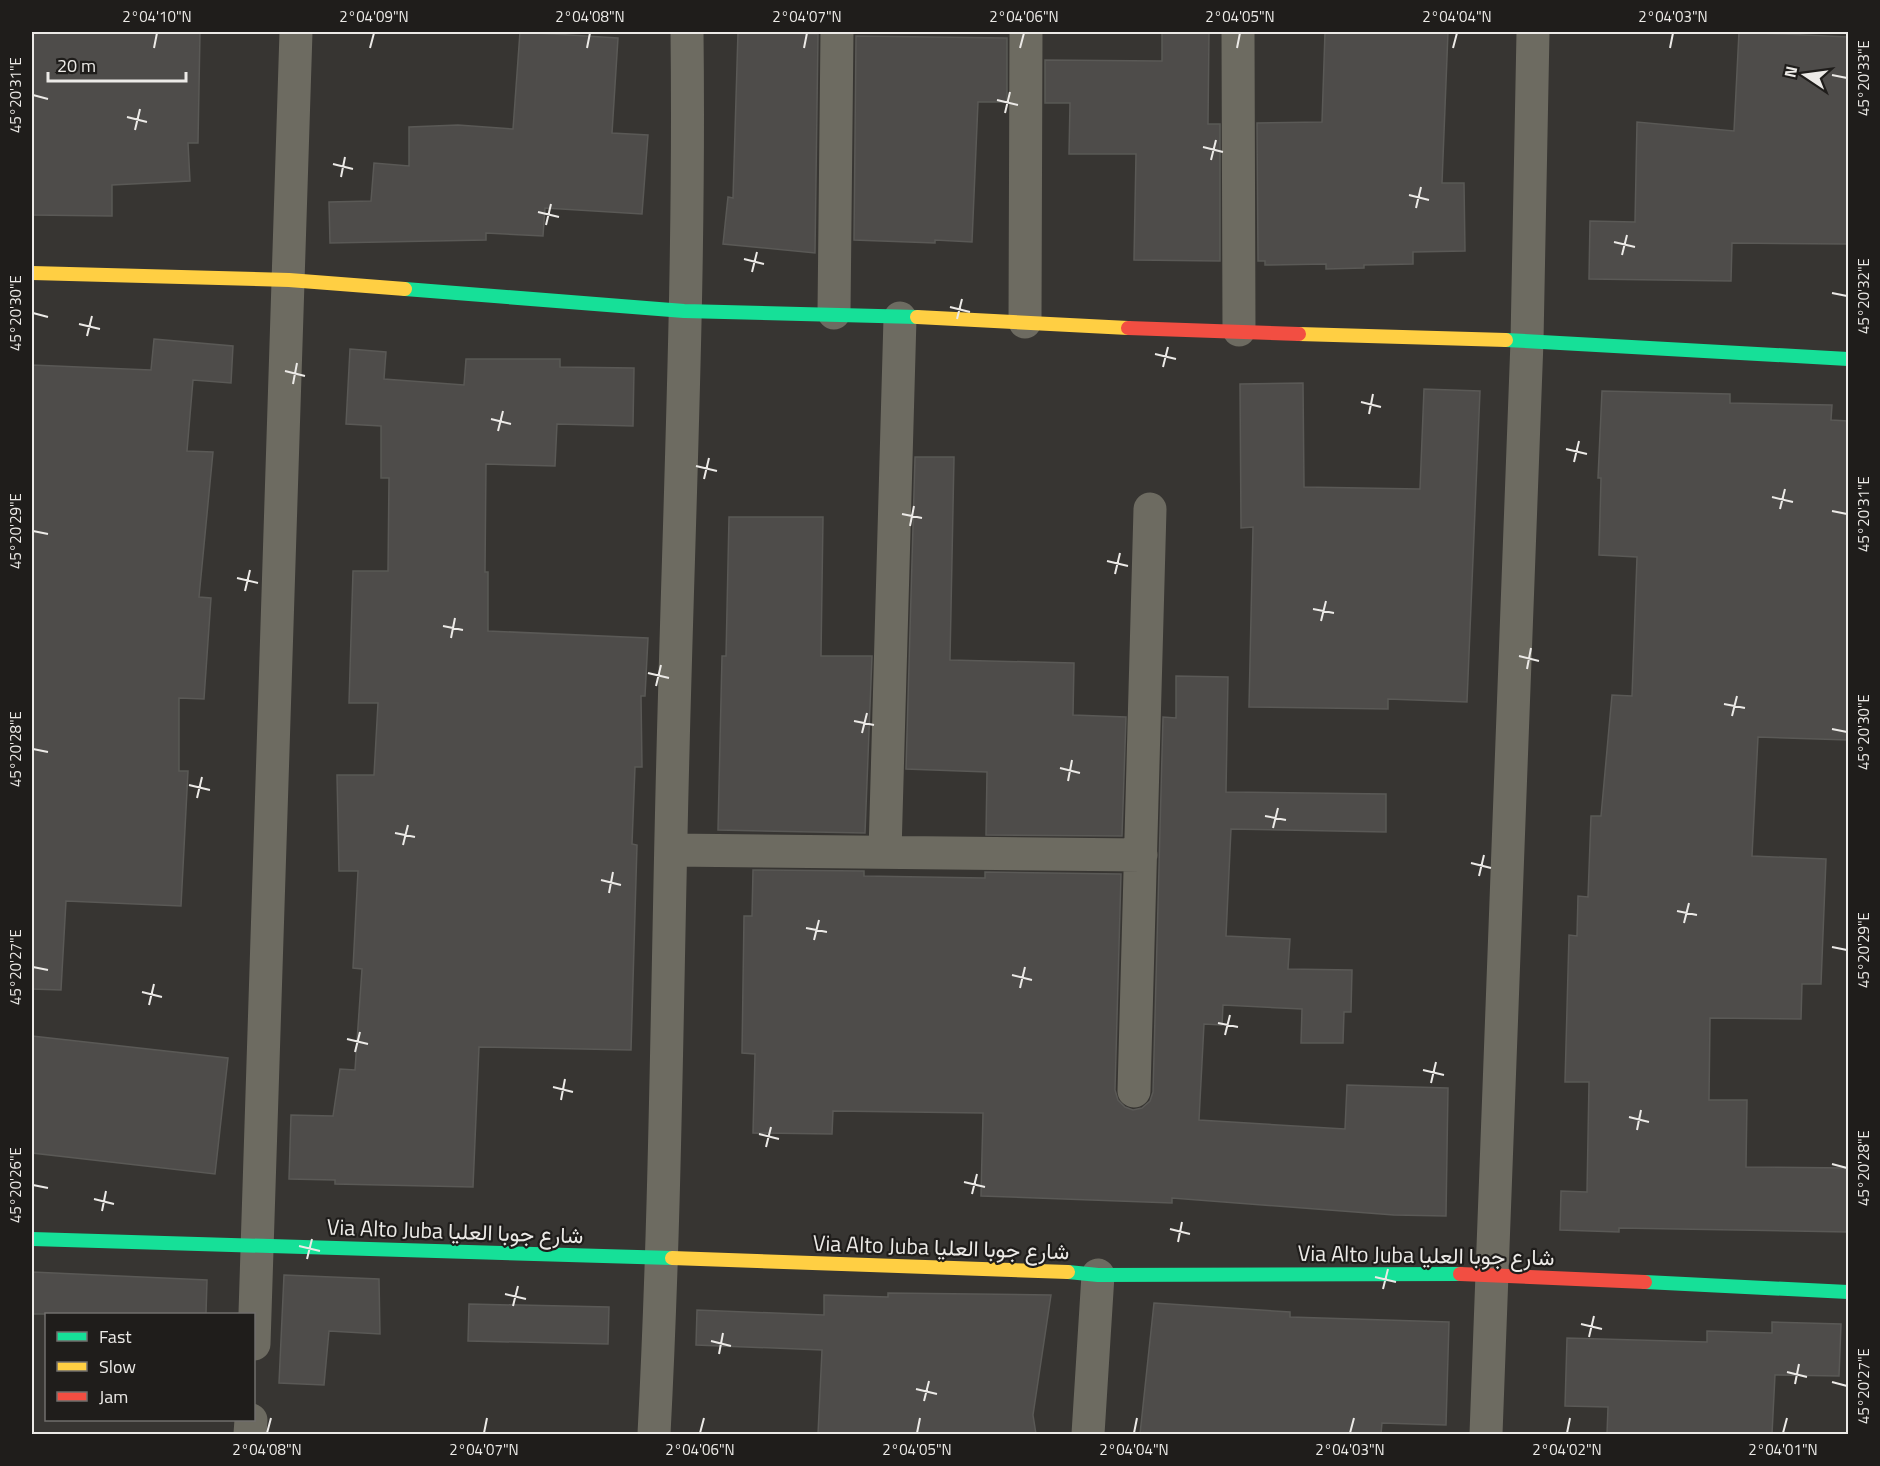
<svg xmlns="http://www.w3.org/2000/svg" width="1880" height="1466" viewBox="0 0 1880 1466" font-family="'Titillium Web',Vazirmatn,sans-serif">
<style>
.building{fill:#4e4c4a;stroke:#5a5956;stroke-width:1.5}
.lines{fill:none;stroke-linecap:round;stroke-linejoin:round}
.street{stroke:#6d6b61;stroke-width:33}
.fast{stroke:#16e098;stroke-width:14}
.slow{stroke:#ffcf43;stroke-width:14}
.jam{stroke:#f24e42;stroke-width:14}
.ticks{fill:none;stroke:#eceae7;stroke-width:2}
.labels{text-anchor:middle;stroke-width:4.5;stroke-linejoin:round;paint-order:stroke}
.street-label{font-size:22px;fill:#eceae7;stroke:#1f1d1b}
.neatline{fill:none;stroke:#eceae7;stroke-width:2}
.ticks-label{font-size:15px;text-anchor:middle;fill:#eceae7}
</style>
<rect width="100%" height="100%" fill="#373532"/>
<path class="building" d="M 32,32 L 200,32 L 198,143 L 188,143 L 190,181 L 112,185 L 112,216 L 32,215 Z
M 520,32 L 618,38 L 612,133 L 648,135 L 642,214 L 545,208 L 543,236 L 486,233 L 486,240 L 330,243 L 329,202 L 371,201 L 374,163 L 409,166 L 409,127 L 458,125 L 513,129 Z
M 738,32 L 818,34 L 815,253 L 723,244 L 728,197 L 733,198 Z
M 1162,32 L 1209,32 L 1208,124 L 1220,124 L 1220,261 L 1134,260 L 1136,154 L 1069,154 L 1070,103 L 1045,103 L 1045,60 L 1162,61 Z
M 1325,32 L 1448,32 L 1442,183 L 1464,183 L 1465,251 L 1413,252 L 1413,264 L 1364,265 L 1364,268 L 1326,269 L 1326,264 L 1265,265 L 1265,261 L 1258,261 L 1257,123 L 1322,122 Z
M 1739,32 L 1848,37 L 1848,244 L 1732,243 L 1731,281 L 1589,279 L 1590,221 L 1635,222 L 1637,122 L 1734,131 Z
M 856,36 L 1007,38 L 1007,102 L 978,102 L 972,242 L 935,240 L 935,243 L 854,240 Z
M 154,339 L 233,346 L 231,383 L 193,380 L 187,451 L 213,452 L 199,597 L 211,598 L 204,699 L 179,698 L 179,771 L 188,771 L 181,906 L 66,901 L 61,990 L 32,989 L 32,365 L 151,370 Z
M 350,349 L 386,352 L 384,379 L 464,385 L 466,359 L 560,359 L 560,367 L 634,368 L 633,426 L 557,424 L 555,466 L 486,464 L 485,572 L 488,572 L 488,631 L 648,638 L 645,696 L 641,696 L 642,767 L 635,767 L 632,844 L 637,845 L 631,1050 L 479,1047 L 473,1187 L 335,1184 L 335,1180 L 289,1179 L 291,1115 L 333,1116 L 340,1069 L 355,1070 L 362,969 L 353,968 L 358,871 L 339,871 L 337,775 L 374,775 L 378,703 L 349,703 L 353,571 L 388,571 L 389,478 L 381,478 L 381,426 L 346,424 Z
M 1303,383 L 1304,487 L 1420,489 L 1424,389 L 1480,391 L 1467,702 L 1388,699 L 1388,709 L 1249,707 L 1253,527 L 1241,528 L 1240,384 Z
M 1602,391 L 1730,394 L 1730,403 L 1832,405 L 1831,420 L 1848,421 L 1848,740 L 1758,737 L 1752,856 L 1826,859 L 1821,984 L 1802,984 L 1801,1019 L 1710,1018 L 1709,1100 L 1747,1100 L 1746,1167 L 1848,1168 L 1848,1232 L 1619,1228 L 1619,1232 L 1560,1230 L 1561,1191 L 1587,1192 L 1589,1082 L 1565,1082 L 1569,935 L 1577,936 L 1578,896 L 1588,897 L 1591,816 L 1601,816 L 1612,695 L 1632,696 L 1637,557 L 1599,555 L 1601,478 L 1598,478 Z
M 915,457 L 954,457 L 950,660 L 1074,663 L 1073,715 L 1126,717 L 1122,836 L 986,835 L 987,772 L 906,769 Z
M 729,517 L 823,517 L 821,656 L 872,656 L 865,833 L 718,830 L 722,656 L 726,656 Z
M 1176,676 L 1228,677 L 1226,792 L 1386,794 L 1386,832 L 1231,829 L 1226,936 L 1290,939 L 1288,969 L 1352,970 L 1351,1012 L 1344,1012 L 1343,1043 L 1301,1043 L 1302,1009 L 1223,1005 L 1222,1025 L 1204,1024 L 1199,1120 L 1345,1129 L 1347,1085 L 1448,1088 L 1446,1216 L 1394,1215 L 1172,1198 L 1172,1203 L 981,1196 L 983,1113 L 833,1111 L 832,1134 L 753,1133 L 755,1054 L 742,1053 L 744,916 L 752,916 L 753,870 L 864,871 L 864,876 L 985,878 L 985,872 L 1121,874 L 1115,1090 L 1118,1100 L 1125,1107 L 1133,1110 L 1142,1108 L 1150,1101 L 1153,1092 L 1163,717 L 1176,718 Z
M 32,1036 L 228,1058 L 215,1174 L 32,1153 Z
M 32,1272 L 207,1280 L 206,1314 L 32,1314 Z
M 284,1275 L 379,1279 L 380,1334 L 329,1331 L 324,1385 L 279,1383 Z
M 888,1293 L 1051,1295 L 1033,1415 L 1036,1434 L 818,1434 L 822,1350 L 696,1345 L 697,1310 L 824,1315 L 824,1295 L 888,1297 Z
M 1154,1303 L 1290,1312 L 1290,1317 L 1449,1322 L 1446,1425 L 1382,1423 L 1381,1434 L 1140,1434 Z
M 469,1304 L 609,1307 L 608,1344 L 468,1341 Z
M 1772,1322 L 1841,1324 L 1839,1376 L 1775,1375 L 1772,1434 L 1607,1434 L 1608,1407 L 1565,1406 L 1567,1338 L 1707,1342 L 1707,1331 L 1772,1333 Z"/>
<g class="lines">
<path class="street" d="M 1238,32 L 1239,330
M 834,313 L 837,32
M 1025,322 L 1026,32
M 671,850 L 1141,855
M 885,852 L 900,318
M 1134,1091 L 1150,509
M 254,1344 L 296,32
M 250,1434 L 251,1420
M 654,1434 C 666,1207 667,979 673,751 C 679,511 690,271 687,32
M 1088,1434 L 1098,1275
M 1486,1434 L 1527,341 L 1533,32"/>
<path class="fast" d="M 405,289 L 684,311 L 917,317
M 1506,340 L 1848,359
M 32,1239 L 672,1258
M 1068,1272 L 1098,1275 L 1460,1274
M 1645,1282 L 1848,1292"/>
<path class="slow" d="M 32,273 L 289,280 L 405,289
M 917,317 L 1128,328
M 1299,334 L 1506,340
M 672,1258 L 1068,1272"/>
<path class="jam" d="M 1128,328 L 1299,334
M 1460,1274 L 1645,1282"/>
</g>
<path class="ticks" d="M 154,48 L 157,33M 370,48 L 374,33M 587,48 L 590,33M 804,48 L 807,33M 1020,48 L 1024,33M 1237,48 L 1240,33M 1453,48 L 1457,33M 1670,48 L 1673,33M 1832,75 L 1847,78M 33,95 L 48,99M 997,100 L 1018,105M 1005,113 L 1010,92M 127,117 L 147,122M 135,130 L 140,109M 1203,147 L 1223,152M 1211,160 L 1216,140M 333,164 L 353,169M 341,177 L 345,157M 1409,195 L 1429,200M 1416,208 L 1421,187M 538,212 L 559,217M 546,225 L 551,204M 1614,242 L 1635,247M 1622,255 L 1627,235M 744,259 L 764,264M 752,272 L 757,252M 1832,293 L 1847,296M 950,307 L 970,312M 33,313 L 48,317M 957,319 L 962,299M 79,324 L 100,329M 87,336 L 92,316M 1155,354 L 1176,359M 1163,367 L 1168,347M 285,371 L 305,376M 293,384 L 297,363M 1361,402 L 1381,407M 1369,414 L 1373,394M 491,419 L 511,424M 498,431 L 503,411M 1566,449 L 1587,454M 1574,462 L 1579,441M 696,466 L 717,471M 704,479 L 709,458M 1772,497 L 1793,502M 1780,509 L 1785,489M 1832,511 L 1847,514M 902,514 L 922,518M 910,526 L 914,506M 33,531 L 48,534M 1107,561 L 1128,566M 1115,574 L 1120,553M 237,578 L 258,583M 245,591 L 250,570M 1313,609 L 1334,613M 1321,621 L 1326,601M 443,626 L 463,630M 451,638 L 455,618M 1519,656 L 1539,661M 1527,669 L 1531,648M 648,673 L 669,678M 656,686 L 661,665M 1724,704 L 1745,708M 1732,716 L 1737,696M 854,721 L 874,725M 1832,729 L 1847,732M 862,733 L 867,713M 33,749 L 48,752M 1060,768 L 1080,773M 1068,781 L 1072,760M 189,785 L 210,790M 197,798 L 202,777M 1265,816 L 1286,820M 1273,828 L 1278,808M 395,833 L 415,837M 403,845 L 408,825M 1471,863 L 1491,868M 1479,876 L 1484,855M 601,880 L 621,885M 609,893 L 613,872M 1677,911 L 1697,915M 1684,923 L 1689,903M 806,928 L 827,932M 814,940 L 819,920M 1832,947 L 1847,950M 33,967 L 48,970M 1012,975 L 1032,980M 1020,988 L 1025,967M 142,992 L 162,997M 149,1005 L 154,984M 1218,1023 L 1238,1027M 1225,1035 L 1230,1015M 347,1039 L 368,1044M 355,1052 L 360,1032M 1423,1070 L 1444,1075M 1431,1083 L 1436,1062M 553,1087 L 573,1092M 561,1100 L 565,1079M 1629,1117 L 1649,1122M 1637,1130 L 1641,1110M 759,1134 L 779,1139M 766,1147 L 771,1127M 1832,1164 L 1847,1168M 964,1182 L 985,1187M 33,1185 L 48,1188M 972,1194 L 977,1174M 94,1199 L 114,1204M 102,1211 L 106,1191M 1170,1229 L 1190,1234M 1178,1242 L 1182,1222M 299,1246 L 320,1251M 307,1259 L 312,1239M 1375,1277 L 1396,1282M 1383,1289 L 1388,1269M 505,1294 L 526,1299M 513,1306 L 518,1286M 1581,1324 L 1602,1329M 1589,1337 L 1594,1316M 711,1341 L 731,1346M 719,1354 L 723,1333M 1787,1372 L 1807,1377M 1832,1382 L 1847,1386M 1795,1384 L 1799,1364M 916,1389 L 937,1394M 924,1401 L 929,1381M 267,1433 L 271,1418M 484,1433 L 487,1418M 700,1433 L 704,1418M 917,1433 L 920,1418M 1134,1433 L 1137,1418M 1350,1433 L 1354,1418M 1567,1433 L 1570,1418M 1783,1433 L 1787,1418"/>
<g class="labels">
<g class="street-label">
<text transform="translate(455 1231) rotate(2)" y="8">Via Alto Juba شارع جوبا العليا</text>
<text transform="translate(941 1247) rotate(2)" y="8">Via Alto Juba شارع جوبا العليا</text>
<text transform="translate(1426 1255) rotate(1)" y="8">Via Alto Juba شارع جوبا العليا</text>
</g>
</g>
<rect width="1880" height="1466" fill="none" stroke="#1f1d1b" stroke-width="66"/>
<rect x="45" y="1313" width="210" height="108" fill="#1f1d1b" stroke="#716f6d" stroke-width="1.5"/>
<rect x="57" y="1332" width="30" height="9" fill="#16e098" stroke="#716f6d" stroke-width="1.5"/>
<text x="99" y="1343" font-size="18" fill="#eceae7">Fast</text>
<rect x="57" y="1362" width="30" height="9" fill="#ffcf43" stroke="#716f6d" stroke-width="1.5"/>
<text x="99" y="1373" font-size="18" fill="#eceae7">Slow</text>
<rect x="57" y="1392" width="30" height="9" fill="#f24e42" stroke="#716f6d" stroke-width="1.5"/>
<text x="99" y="1403" font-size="18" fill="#eceae7">Jam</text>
<g transform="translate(1805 75) rotate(283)" stroke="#1f1d1b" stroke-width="4.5" paint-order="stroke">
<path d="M0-4.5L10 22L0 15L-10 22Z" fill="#eceae7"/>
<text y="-9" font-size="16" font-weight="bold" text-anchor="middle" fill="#eceae7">N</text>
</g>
<path d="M48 72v9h138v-9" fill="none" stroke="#eceae7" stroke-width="3"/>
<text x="57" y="72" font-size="18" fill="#eceae7" stroke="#1f1d1b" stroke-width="4.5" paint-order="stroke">20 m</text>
<rect x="33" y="33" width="1814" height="1400" class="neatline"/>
<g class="ticks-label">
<text x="157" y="22">2°04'10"N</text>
<text x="374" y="22">2°04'09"N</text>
<text x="590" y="22">2°04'08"N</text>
<text x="807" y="22">2°04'07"N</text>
<text x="1024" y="22">2°04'06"N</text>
<text x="1240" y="22">2°04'05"N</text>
<text x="1457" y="22">2°04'04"N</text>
<text x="1673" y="22">2°04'03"N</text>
<text transform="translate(1864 78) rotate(-90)" y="5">45°20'33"E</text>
<text transform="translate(16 95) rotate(-90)" y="5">45°20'31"E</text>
<text transform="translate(1864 296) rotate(-90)" y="5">45°20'32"E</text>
<text transform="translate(16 313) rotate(-90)" y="5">45°20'30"E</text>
<text transform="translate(1864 514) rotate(-90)" y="5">45°20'31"E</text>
<text transform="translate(16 531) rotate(-90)" y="5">45°20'29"E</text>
<text transform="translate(1864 732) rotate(-90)" y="5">45°20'30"E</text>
<text transform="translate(16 749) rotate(-90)" y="5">45°20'28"E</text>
<text transform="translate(1864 950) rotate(-90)" y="5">45°20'29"E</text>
<text transform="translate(16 967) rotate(-90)" y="5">45°20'27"E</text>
<text transform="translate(1864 1168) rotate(-90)" y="5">45°20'28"E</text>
<text transform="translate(16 1185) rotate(-90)" y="5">45°20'26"E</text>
<text transform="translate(1864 1386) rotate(-90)" y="5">45°20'27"E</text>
<text x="267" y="1455">2°04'08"N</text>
<text x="484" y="1455">2°04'07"N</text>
<text x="700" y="1455">2°04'06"N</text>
<text x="917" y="1455">2°04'05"N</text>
<text x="1134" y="1455">2°04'04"N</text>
<text x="1350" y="1455">2°04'03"N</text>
<text x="1567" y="1455">2°04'02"N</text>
<text x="1783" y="1455">2°04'01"N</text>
</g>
</svg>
